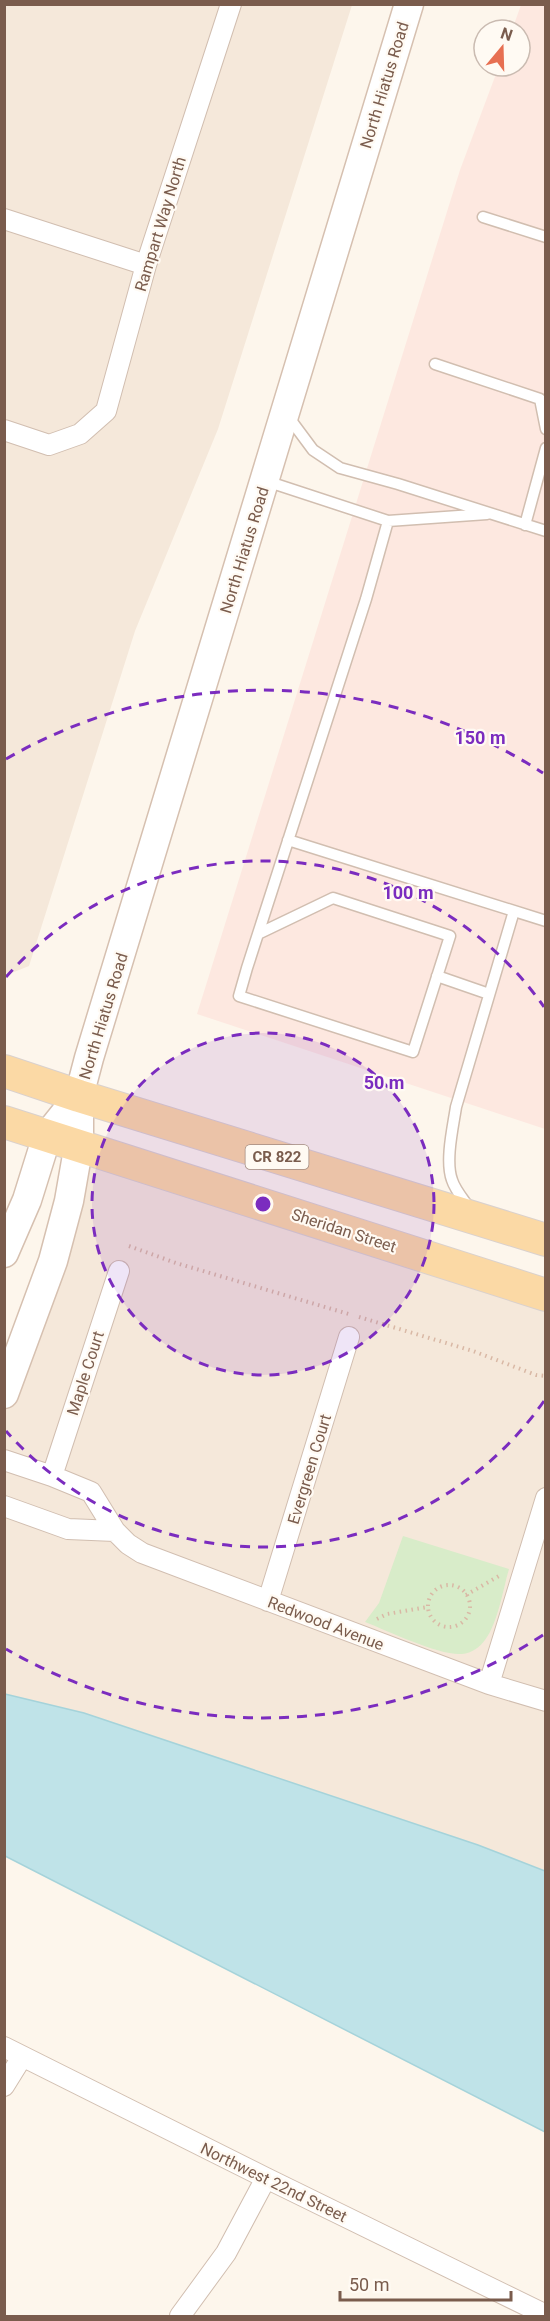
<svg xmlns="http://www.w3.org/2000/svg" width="550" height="2321" viewBox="0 0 550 2321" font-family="Roboto,sans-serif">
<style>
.residential{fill:#f5e8da}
.commercial{fill:#fde8e0}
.green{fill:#d8ecc9}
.water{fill:#bfe3e8;stroke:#a5d3da;stroke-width:1.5}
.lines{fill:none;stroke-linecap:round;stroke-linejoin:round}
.lane-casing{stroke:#d1beb0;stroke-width:13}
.street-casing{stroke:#d1beb0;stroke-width:22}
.secondary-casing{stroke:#d6c0b0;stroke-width:31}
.primary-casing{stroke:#dad1cd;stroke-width:34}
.path{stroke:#d9b8a5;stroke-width:4;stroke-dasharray:1.5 4.5;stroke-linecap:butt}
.lane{stroke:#fff;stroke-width:10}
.street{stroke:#fff;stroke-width:20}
.secondary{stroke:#fff;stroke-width:28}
.primary{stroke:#fbd9a5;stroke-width:32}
.ring{fill:none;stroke:#7b2cbf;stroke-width:3;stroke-dasharray:10 8}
.labels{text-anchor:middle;stroke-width:4.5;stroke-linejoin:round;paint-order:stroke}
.shield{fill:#fffaf3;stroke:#a28b7f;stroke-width:1.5}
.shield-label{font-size:15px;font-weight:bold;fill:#7a5c4d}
.street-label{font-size:16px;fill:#7a5c4d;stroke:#fffaf3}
.centre{fill:#7b2cbf;stroke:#fffaf3;stroke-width:3}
.ring-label{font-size:18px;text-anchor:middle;font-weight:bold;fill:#7b2cbf;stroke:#fffaf3;stroke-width:4.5;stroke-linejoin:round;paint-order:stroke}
</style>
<rect width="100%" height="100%" fill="#fdf6ec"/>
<path class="residential" d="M 5,5 L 352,5 L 218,429 L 135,631 L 29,966 L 9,974 L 5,972 Z
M 79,1144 L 545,1294 L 545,1871 L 478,1845 L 84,1713 L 5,1694 L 4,1394 Z"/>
<path class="commercial" d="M 521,5 L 545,5 L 545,1129 L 197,1014 L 460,170 L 499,66 L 520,66 L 520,30 L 512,30 Z"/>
<path class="green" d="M 403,1536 L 509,1569 C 503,1589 498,1623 485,1640 C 480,1647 472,1653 462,1654 C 440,1656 388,1631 365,1622 L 379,1603 Z"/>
<path class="water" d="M 5,1694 L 84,1713 L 478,1845 L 545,1871 L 545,2132 L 5,1856 Z"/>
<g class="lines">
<defs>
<path id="lane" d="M 483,217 L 546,237
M 435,364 L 540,399 L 546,429
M 287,415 L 313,450 L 340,468 L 398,484 L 546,531
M 266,481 L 388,521 L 487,514
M 525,525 L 546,448
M 288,840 L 546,921
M 258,934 L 333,898 L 450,936 L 413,1052 L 239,996 L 247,968 L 366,599 L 388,521
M 437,976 L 489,994
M 470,1209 C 464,1200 455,1190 452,1180 C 445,1161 453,1127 456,1107 L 514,911"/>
<path id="street" d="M 4,219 L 146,265
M 4,430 L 49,445 L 80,434 L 106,411 L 146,265 L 231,4
M 4,1460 L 52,1476 L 91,1492 L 115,1531 L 128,1544 L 142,1553 L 489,1684 L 546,1701
M 52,1476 L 119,1271
M 4,1506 L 68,1529 L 115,1531
M 268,1601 L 349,1337
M 489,1684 L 546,1498
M 4,2047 L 266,2178 L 546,2315
M 4,2086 L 22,2057
M 180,2316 L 226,2253 L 266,2178"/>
<path id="secondary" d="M 4,1253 L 27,1200 L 47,1136 L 79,1096
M 4,1394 L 53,1261 L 69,1201 L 79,1144 L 79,1096 L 89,1058 L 409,4"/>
<path id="primary" d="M 4,1071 L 79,1096 L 546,1240
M 4,1122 L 546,1295"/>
</defs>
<use href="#lane" class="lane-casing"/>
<use href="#street" class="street-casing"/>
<use href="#secondary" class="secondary-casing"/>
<use href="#primary" class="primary-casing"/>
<path class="path" d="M 129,1246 L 176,1263 L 352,1315
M 359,1317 L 473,1351 L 536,1375 L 546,1376
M428 1606a21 21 0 1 1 42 0a21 21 0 1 1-42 0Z
M 466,1595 L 499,1576
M 377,1619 L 387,1614 L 428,1607"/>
<use href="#lane" class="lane"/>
<use href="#street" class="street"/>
<use href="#secondary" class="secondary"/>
<use href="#primary" class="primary"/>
</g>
<circle cx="263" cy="1204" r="171" fill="#7b2cbf" fill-opacity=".12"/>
<g class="ring">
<circle cx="263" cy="1204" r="171"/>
<path d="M544 1401A343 343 0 0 1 6 1431M6 977A343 343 0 0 1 544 1007"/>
<path d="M543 1635A514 514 0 0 1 6 1649M6 759A514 514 0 0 1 543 773"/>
</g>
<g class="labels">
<rect class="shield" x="245.5" y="1145" width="63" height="24" rx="4.5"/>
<g class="shield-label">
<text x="277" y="1162">CR 822</text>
</g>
<g class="street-label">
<text transform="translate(384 85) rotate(-73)" y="6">North Hiatus Road</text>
<text transform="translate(160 224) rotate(-73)" y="6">Rampart Way North</text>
<text transform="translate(244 550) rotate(-73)" y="6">North Hiatus Road</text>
<text transform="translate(103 1016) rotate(-73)" y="6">North Hiatus Road</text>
<text transform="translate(344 1230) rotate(18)" y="6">Sheridan Street</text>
<text transform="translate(85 1373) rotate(-72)" y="6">Maple Court</text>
<text transform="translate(309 1469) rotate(-73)" y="6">Evergreen Court</text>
<text transform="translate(326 1623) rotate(21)" y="6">Redwood Avenue</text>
<text transform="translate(274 2182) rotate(26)" y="6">Northwest 22nd Street</text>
</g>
</g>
<circle cx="263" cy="1204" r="9" class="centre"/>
<g class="ring-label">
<text x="480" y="744">150 m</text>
<text x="408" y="899">100 m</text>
<text x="384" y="1089">50 m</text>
</g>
<rect width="550" height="2321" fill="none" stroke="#7a5c4d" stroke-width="12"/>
<g transform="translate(502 48) rotate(19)"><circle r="28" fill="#fffaf3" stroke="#cabbb1" stroke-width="1.5"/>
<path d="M0-4.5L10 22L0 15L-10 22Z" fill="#e76f51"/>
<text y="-9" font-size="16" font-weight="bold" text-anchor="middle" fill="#7a5c4d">N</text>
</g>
<path d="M340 2291v9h171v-9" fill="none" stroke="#7a5c4d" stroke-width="3"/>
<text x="349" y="2291" font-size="18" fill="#7a5c4d" stroke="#fffaf3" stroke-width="4.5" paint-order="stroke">50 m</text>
</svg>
